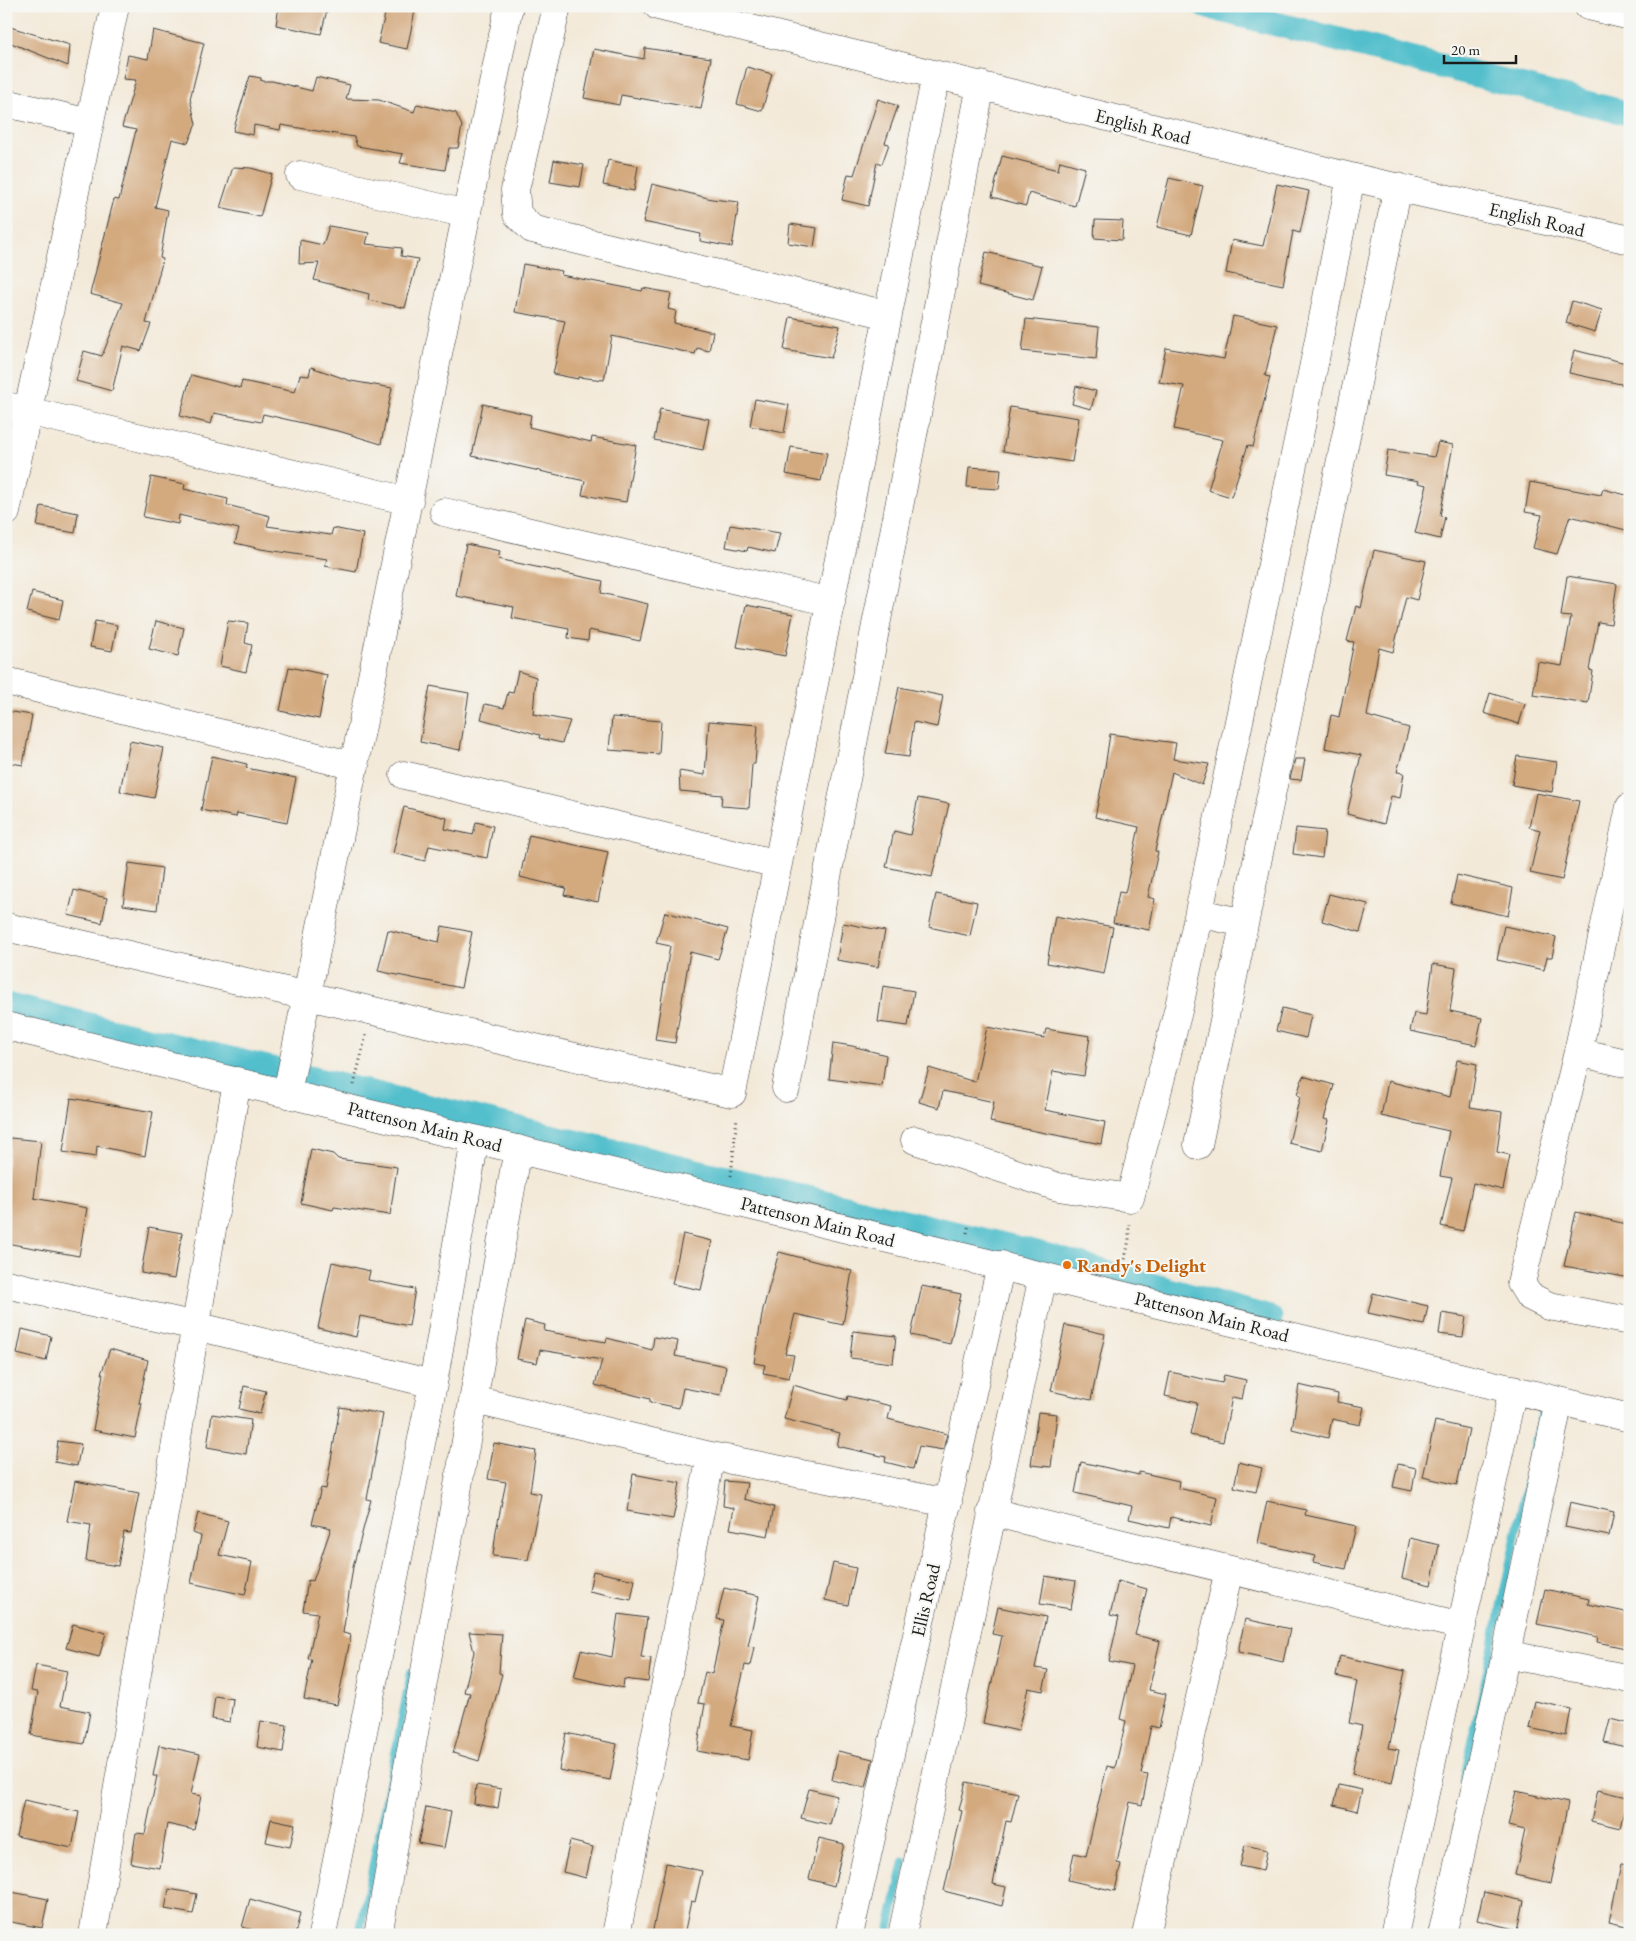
<svg xmlns="http://www.w3.org/2000/svg" width="1636" height="1941" viewBox="0 0 1636 1941" font-family="'EB Garamond',serif">
<style>
.lines{fill:none;stroke-linecap:round;stroke-linejoin:round}
.stream{stroke:#52bfcc;stroke-width:8}
.canal{stroke:#52bfcc;stroke-width:25}
.building{fill:#d3a97e}
.minor-casing{stroke:#3c3b38;stroke-width:29}
.path{stroke:#3c3b38;stroke-width:3;stroke-dasharray:1 4;stroke-linecap:butt}
.minor{stroke:#fff;stroke-width:28}
.food-dot{fill:#e8710a;stroke:#f6f6f2;stroke-width:2}
.labels{text-anchor:middle;stroke-width:4;stroke-linejoin:round;paint-order:stroke}
.street-label{font-size:19px;fill:#1c1c1c;stroke:#f6f6f2}
.food-label{font-size:19px;font-weight:bold;fill:#c56008;stroke:#f6f6f2;text-anchor:start}
</style>
<rect width="100%" height="100%" fill="#f6f6f2"/>
<filter id="ink" filterUnits="userSpaceOnUse"><feTurbulence type="fractalNoise" baseFrequency=".02" numOctaves="2"/><feDisplacementMap in="SourceGraphic" scale="10" xChannelSelector="R" yChannelSelector="G"/><feConvolveMatrix kernelMatrix="1 2 1 2 8 2 1 2 1" color-interpolation-filters="sRGB"/></filter>
<filter id="wash" filterUnits="userSpaceOnUse"><feTurbulence type="fractalNoise" baseFrequency=".0096" numOctaves="4" result="noise"/><feDisplacementMap in="SourceGraphic" scale="20" xChannelSelector="R" yChannelSelector="G"/><feGaussianBlur stdDeviation="1.12" result="paint"/><feColorMatrix in="noise" values="0 0 0 0 0 0 0 0 0 0 0 0 0 0 0 0 0 1.4 0 .05"/><feComposite in="paint" operator="in"/></filter>
<g filter="url(#wash)">
<rect width="100%" height="100%" fill="#f3e9d8"/>
<g class="lines">
<path class="stream" d="M 515,1145 L 518,1128
M 1033,1269 L 1037,1253
M 1464,1779 L 1544,1401
M 359,1935 L 411,1672
M 888,1935 L 904,1861"/>
<path class="canal" d="M 1205,6 L 1630,114
M 6,1005 L 1037,1253 L 1270,1318"/>
</g>
<g id="blocks">
<path class="building" d="M 279,6 L 328,6 L 321,34 L 276,25 Z
M 387,6 L 416,6 L 407,49 L 378,43 Z
M 10,27 L 70,45 L 68,66 L 6,41 Z
M 153,30 L 204,43 L 190,99 L 196,124 L 188,143 L 172,139 L 155,207 L 168,210 L 160,258 L 163,259 L 146,323 L 151,324 L 141,351 L 123,346 L 112,391 L 76,381 L 84,351 L 102,356 L 123,303 L 90,294 L 114,199 L 119,200 L 136,130 L 122,127 L 136,80 L 123,79 L 128,55 L 148,59 Z
M 645,48 L 711,58 L 701,109 L 621,95 L 619,105 L 584,98 L 594,49 L 644,59 Z
M 747,67 L 772,74 L 762,111 L 737,104 Z
M 250,76 L 261,78 L 261,81 L 272,81 L 312,91 L 316,77 L 350,85 L 346,99 L 379,100 L 414,112 L 417,104 L 456,113 L 462,126 L 458,148 L 449,148 L 445,170 L 400,163 L 403,154 L 357,146 L 354,137 L 281,125 L 280,130 L 254,125 L 253,135 L 233,131 Z
M 878,99 L 898,106 L 885,143 L 889,144 L 882,164 L 877,162 L 868,206 L 842,200 L 848,174 L 854,175 Z
M 1002,156 L 1058,170 L 1060,161 L 1085,168 L 1075,206 L 1029,193 L 1026,206 L 992,197 Z
M 554,160 L 584,165 L 580,187 L 550,182 Z
M 608,160 L 638,166 L 634,191 L 603,185 Z
M 233,167 L 251,168 L 272,174 L 260,217 L 220,208 Z
M 1169,178 L 1203,186 L 1191,235 L 1157,227 Z
M 652,184 L 712,199 L 739,202 L 732,247 L 700,241 L 701,234 L 643,222 Z
M 1277,184 L 1309,191 L 1300,233 L 1293,231 L 1283,285 L 1226,273 L 1232,240 L 1263,246 Z
M 1095,220 L 1123,221 L 1122,240 L 1094,238 Z
M 790,224 L 817,228 L 814,247 L 788,243 Z
M 329,226 L 369,233 L 366,244 L 402,248 L 401,256 L 418,259 L 405,308 L 368,300 L 369,294 L 314,280 L 319,263 L 299,264 L 300,240 L 323,245 Z
M 986,252 L 1042,266 L 1033,300 L 978,286 Z
M 523,264 L 562,271 L 561,275 L 642,291 L 643,288 L 671,293 L 668,309 L 676,311 L 674,323 L 713,332 L 709,351 L 697,348 L 695,354 L 612,336 L 604,380 L 578,377 L 578,379 L 553,374 L 565,321 L 515,312 Z
M 1572,301 L 1602,310 L 1595,332 L 1566,323 Z
M 1233,316 L 1277,325 L 1265,376 L 1270,377 L 1253,447 L 1248,445 L 1231,497 L 1208,490 L 1223,440 L 1174,429 L 1184,386 L 1159,382 L 1166,348 L 1224,359 Z
M 790,317 L 840,326 L 831,358 L 784,350 Z
M 1026,319 L 1099,327 L 1096,359 L 1022,351 Z
M 1574,350 L 1630,364 L 1630,386 L 1569,373 Z
M 311,367 L 351,381 L 392,388 L 381,444 L 342,432 L 263,414 L 261,422 L 214,413 L 211,424 L 180,416 L 191,375 L 240,388 L 242,381 L 295,392 L 300,375 L 309,376 Z
M 1076,386 L 1096,391 L 1091,409 L 1072,404 Z
M 755,399 L 789,405 L 784,433 L 750,426 Z
M 483,404 L 531,415 L 529,427 L 591,442 L 592,437 L 636,445 L 626,502 L 582,495 L 585,481 L 472,456 Z
M 1010,407 L 1079,418 L 1072,462 L 1003,451 Z
M 660,409 L 709,419 L 703,450 L 654,440 Z
M 1438,442 L 1453,445 L 1440,516 L 1445,517 L 1440,539 L 1415,533 L 1427,485 L 1418,483 L 1419,481 L 1384,475 L 1388,450 L 1434,457 Z
M 791,447 L 827,453 L 821,481 L 786,474 Z
M 969,467 L 1001,469 L 999,489 L 967,487 Z
M 151,477 L 185,484 L 184,489 L 228,499 L 227,505 L 270,516 L 267,526 L 331,535 L 333,528 L 363,534 L 356,572 L 325,566 L 327,559 L 261,549 L 235,543 L 239,529 L 179,515 L 178,524 L 143,517 Z
M 1530,482 L 1601,495 L 1603,489 L 1630,496 L 1630,531 L 1570,516 L 1557,554 L 1533,548 L 1542,515 L 1525,512 Z
M 41,506 L 78,513 L 75,533 L 37,526 Z
M 730,525 L 780,533 L 775,553 L 748,547 L 747,551 L 726,547 Z
M 466,544 L 500,551 L 498,559 L 603,581 L 601,593 L 648,604 L 640,641 L 589,630 L 588,641 L 568,638 L 569,629 L 512,618 L 514,607 L 456,596 Z
M 1374,550 L 1426,561 L 1417,600 L 1406,597 L 1393,652 L 1379,648 L 1367,716 L 1409,728 L 1397,772 L 1404,773 L 1400,798 L 1391,796 L 1384,824 L 1347,814 L 1361,755 L 1325,748 L 1331,715 L 1339,717 L 1354,642 L 1347,641 L 1356,606 L 1361,608 Z
M 1567,576 L 1617,584 L 1611,624 L 1598,622 L 1589,670 L 1593,671 L 1588,703 L 1533,695 L 1538,662 L 1562,666 L 1571,617 L 1561,616 Z
M 32,592 L 63,600 L 59,620 L 27,612 Z
M 746,605 L 793,614 L 785,656 L 737,647 Z
M 95,621 L 117,625 L 112,651 L 90,647 Z
M 156,621 L 184,628 L 178,656 L 149,649 Z
M 228,621 L 248,623 L 245,643 L 252,645 L 246,672 L 220,666 Z
M 289,667 L 327,675 L 319,719 L 280,711 Z
M 518,671 L 536,677 L 533,714 L 570,721 L 562,743 L 539,738 L 540,735 L 481,719 L 485,704 L 504,708 L 508,692 L 513,693 Z
M 430,686 L 469,693 L 460,750 L 420,742 Z
M 899,687 L 943,696 L 937,727 L 914,722 L 909,757 L 885,754 Z
M 1490,693 L 1525,704 L 1519,724 L 1484,713 Z
M 6,711 L 32,715 L 23,765 L 6,762 Z
M 612,717 L 661,721 L 659,754 L 609,750 Z
M 709,721 L 758,725 L 755,764 L 752,764 L 749,808 L 721,806 L 722,795 L 680,791 L 679,771 L 705,775 Z
M 1110,734 L 1176,743 L 1173,759 L 1209,764 L 1202,785 L 1172,772 L 1155,851 L 1158,852 L 1148,897 L 1155,899 L 1149,930 L 1113,923 L 1119,892 L 1125,893 L 1139,827 L 1095,817 L 1104,774 Z
M 130,741 L 164,748 L 154,798 L 120,791 Z
M 212,756 L 247,764 L 246,768 L 296,778 L 287,823 L 237,813 L 236,817 L 201,810 Z
M 1517,756 L 1557,762 L 1552,792 L 1512,785 Z
M 1295,759 L 1305,759 L 1301,780 L 1290,779 Z
M 1536,793 L 1579,801 L 1562,880 L 1530,873 L 1540,830 L 1529,827 Z
M 918,798 L 949,804 L 932,877 L 886,867 L 894,831 L 910,835 Z
M 404,807 L 447,818 L 445,829 L 473,835 L 476,822 L 493,826 L 487,858 L 429,846 L 425,861 L 393,853 Z
M 1296,828 L 1325,831 L 1322,858 L 1293,854 Z
M 529,835 L 608,852 L 598,902 L 564,895 L 566,888 L 520,877 Z
M 129,863 L 162,868 L 157,910 L 123,905 Z
M 1457,875 L 1513,888 L 1508,916 L 1451,903 Z
M 74,890 L 107,898 L 102,923 L 68,915 Z
M 936,894 L 977,902 L 970,936 L 929,927 Z
M 1329,894 L 1368,904 L 1360,932 L 1322,921 Z
M 665,912 L 728,929 L 718,959 L 690,952 L 675,1043 L 655,1040 L 670,946 L 656,943 Z
M 1055,916 L 1113,927 L 1104,974 L 1047,963 Z
M 843,923 L 885,931 L 878,967 L 837,960 Z
M 442,926 L 472,932 L 461,988 L 378,971 L 388,930 L 439,942 Z
M 1504,926 L 1556,937 L 1552,957 L 1547,957 L 1544,970 L 1497,960 Z
M 1433,964 L 1456,968 L 1450,1011 L 1482,1018 L 1476,1045 L 1410,1031 L 1414,1013 L 1426,1015 Z
M 883,986 L 914,991 L 908,1026 L 878,1022 Z
M 1282,1008 L 1311,1015 L 1306,1038 L 1276,1031 Z
M 987,1027 L 1044,1038 L 1046,1029 L 1090,1036 L 1084,1076 L 1053,1071 L 1045,1110 L 1105,1122 L 1101,1144 L 990,1122 L 994,1102 L 943,1091 L 939,1108 L 919,1102 L 929,1068 L 975,1082 Z
M 833,1043 L 852,1046 L 886,1055 L 882,1086 L 829,1079 Z
M 1457,1060 L 1477,1064 L 1470,1107 L 1502,1112 L 1497,1152 L 1510,1155 L 1503,1190 L 1473,1183 L 1463,1231 L 1441,1226 L 1452,1178 L 1440,1176 L 1449,1131 L 1381,1116 L 1388,1081 L 1450,1097 Z
M 1303,1076 L 1334,1085 L 1324,1119 L 1329,1120 L 1322,1151 L 1289,1143 L 1300,1096 L 1297,1095 Z
M 71,1098 L 153,1112 L 145,1156 L 97,1146 L 96,1157 L 63,1152 Z
M 10,1138 L 41,1141 L 34,1198 L 87,1208 L 79,1256 L 6,1243 L 6,1177 Z
M 311,1149 L 333,1154 L 338,1159 L 397,1167 L 390,1215 L 334,1207 L 333,1210 L 301,1203 Z
M 1576,1212 L 1630,1225 L 1630,1278 L 1564,1266 Z
M 149,1227 L 182,1233 L 174,1279 L 141,1273 Z
M 683,1234 L 712,1241 L 701,1290 L 672,1284 Z
M 779,1252 L 852,1271 L 843,1325 L 795,1314 L 785,1354 L 794,1355 L 789,1378 L 763,1373 L 765,1365 L 754,1363 L 763,1309 Z
M 332,1262 L 370,1271 L 368,1280 L 415,1289 L 409,1326 L 360,1316 L 356,1337 L 318,1328 Z
M 922,1286 L 961,1294 L 950,1344 L 911,1335 Z
M 1373,1293 L 1428,1306 L 1424,1325 L 1368,1313 Z
M 1442,1313 L 1466,1317 L 1463,1337 L 1439,1334 Z
M 525,1320 L 545,1325 L 544,1331 L 606,1342 L 607,1338 L 652,1350 L 654,1337 L 678,1341 L 675,1356 L 726,1366 L 721,1395 L 683,1388 L 679,1408 L 650,1402 L 650,1399 L 595,1385 L 602,1360 L 540,1350 L 537,1363 L 517,1359 Z
M 1065,1325 L 1105,1334 L 1091,1400 L 1051,1391 Z
M 22,1329 L 51,1336 L 46,1361 L 17,1354 Z
M 853,1331 L 896,1336 L 893,1363 L 850,1358 Z
M 110,1349 L 148,1360 L 139,1403 L 142,1403 L 135,1438 L 93,1430 L 103,1374 L 101,1374 Z
M 1170,1372 L 1222,1383 L 1224,1375 L 1246,1380 L 1242,1399 L 1232,1397 L 1223,1442 L 1190,1435 L 1197,1403 L 1165,1396 Z
M 793,1385 L 847,1400 L 848,1396 L 891,1406 L 888,1419 L 947,1434 L 943,1450 L 919,1446 L 913,1469 L 885,1462 L 886,1457 L 837,1446 L 840,1433 L 784,1419 Z
M 1299,1385 L 1338,1394 L 1337,1402 L 1364,1407 L 1360,1425 L 1332,1419 L 1328,1438 L 1292,1429 Z
M 244,1386 L 266,1391 L 260,1414 L 239,1409 Z
M 340,1407 L 383,1414 L 367,1499 L 371,1500 L 353,1567 L 343,1633 L 351,1635 L 337,1705 L 304,1699 L 312,1659 L 308,1659 L 318,1613 L 303,1611 L 308,1580 L 313,1581 L 331,1528 L 312,1524 L 321,1488 L 326,1489 Z
M 1038,1412 L 1057,1414 L 1051,1467 L 1031,1465 Z
M 212,1414 L 251,1420 L 246,1454 L 207,1447 Z
M 1435,1421 L 1469,1429 L 1457,1485 L 1423,1477 Z
M 58,1441 L 81,1444 L 77,1466 L 55,1462 Z
M 494,1443 L 536,1451 L 530,1492 L 541,1494 L 528,1560 L 493,1556 L 496,1531 L 506,1482 L 488,1479 Z
M 1081,1462 L 1139,1475 L 1139,1472 L 1179,1481 L 1178,1488 L 1217,1497 L 1211,1526 L 1171,1517 L 1169,1528 L 1129,1519 L 1132,1506 L 1075,1493 Z
M 1239,1462 L 1262,1468 L 1256,1492 L 1234,1487 Z
M 1398,1464 L 1416,1468 L 1412,1491 L 1393,1487 Z
M 633,1474 L 680,1483 L 673,1519 L 627,1511 Z
M 75,1481 L 139,1493 L 131,1533 L 124,1532 L 118,1566 L 86,1561 L 91,1525 L 67,1521 Z
M 725,1481 L 747,1483 L 744,1499 L 774,1507 L 768,1536 L 730,1529 L 734,1508 L 723,1506 Z
M 1267,1501 L 1306,1510 L 1305,1515 L 1356,1526 L 1346,1569 L 1313,1562 L 1315,1556 L 1258,1543 Z
M 1570,1502 L 1614,1512 L 1609,1536 L 1565,1527 Z
M 198,1513 L 228,1521 L 219,1555 L 252,1562 L 245,1595 L 191,1583 L 201,1536 L 193,1533 Z
M 1410,1538 L 1439,1545 L 1431,1585 L 1402,1578 Z
M 833,1563 L 856,1568 L 848,1605 L 825,1600 Z
M 593,1571 L 635,1580 L 631,1600 L 589,1591 Z
M 1045,1576 L 1076,1581 L 1071,1609 L 1040,1604 Z
M 1118,1581 L 1147,1589 L 1135,1635 L 1160,1641 L 1149,1690 L 1166,1694 L 1159,1728 L 1151,1726 L 1141,1774 L 1148,1775 L 1142,1805 L 1130,1802 L 1117,1863 L 1121,1864 L 1115,1891 L 1068,1880 L 1074,1853 L 1086,1856 L 1107,1766 L 1115,1768 L 1126,1721 L 1120,1719 L 1132,1666 L 1109,1661 L 1119,1617 L 1110,1615 Z
M 724,1588 L 759,1596 L 748,1646 L 754,1647 L 750,1666 L 745,1665 L 731,1726 L 753,1730 L 748,1760 L 697,1751 L 705,1704 L 698,1703 L 705,1672 L 712,1674 L 724,1620 L 717,1619 Z
M 1545,1589 L 1589,1599 L 1588,1604 L 1630,1613 L 1630,1649 L 1597,1642 L 1598,1637 L 1537,1624 Z
M 998,1607 L 1046,1617 L 1035,1668 L 1048,1670 L 1043,1691 L 1028,1688 L 1018,1731 L 983,1723 L 1002,1636 L 992,1634 Z
M 618,1614 L 647,1618 L 641,1657 L 651,1658 L 648,1682 L 624,1679 L 623,1688 L 574,1677 L 581,1650 L 612,1657 Z
M 1245,1619 L 1290,1629 L 1283,1662 L 1238,1652 Z
M 73,1624 L 106,1633 L 99,1657 L 66,1648 Z
M 469,1632 L 502,1634 L 499,1673 L 502,1674 L 479,1761 L 453,1753 L 470,1693 L 464,1692 L 474,1652 Z
M 1340,1656 L 1405,1671 L 1389,1748 L 1399,1750 L 1392,1783 L 1352,1774 L 1362,1726 L 1349,1723 L 1357,1681 L 1336,1676 Z
M 36,1665 L 67,1671 L 60,1706 L 90,1712 L 84,1744 L 31,1735 L 38,1692 L 31,1691 Z
M 215,1696 L 233,1699 L 230,1722 L 212,1719 Z
M 1535,1701 L 1571,1709 L 1566,1736 L 1529,1728 Z
M 1610,1719 L 1630,1724 L 1630,1748 L 1604,1742 Z
M 261,1721 L 287,1725 L 283,1752 L 257,1747 Z
M 566,1733 L 617,1744 L 610,1780 L 559,1770 Z
M 159,1745 L 200,1754 L 191,1794 L 201,1796 L 194,1830 L 167,1824 L 160,1868 L 131,1863 L 136,1833 L 145,1834 L 157,1776 L 153,1776 Z
M 838,1751 L 873,1759 L 866,1788 L 832,1780 Z
M 966,1782 L 1018,1793 L 1011,1822 L 1006,1821 L 993,1884 L 1006,1887 L 1002,1906 L 944,1891 L 962,1811 L 959,1810 Z
M 476,1785 L 501,1789 L 498,1808 L 474,1804 Z
M 1339,1785 L 1362,1790 L 1357,1811 L 1334,1805 Z
M 809,1789 L 837,1796 L 830,1825 L 801,1818 Z
M 1598,1790 L 1627,1797 L 1620,1828 L 1591,1821 Z
M 1516,1791 L 1568,1803 L 1551,1883 L 1515,1875 L 1525,1830 L 1508,1826 Z
M 24,1800 L 79,1812 L 72,1848 L 16,1836 Z
M 426,1807 L 451,1812 L 444,1848 L 418,1843 Z
M 271,1819 L 295,1824 L 290,1847 L 266,1842 Z
M 819,1838 L 844,1844 L 834,1886 L 809,1879 Z
M 570,1841 L 593,1847 L 586,1878 L 563,1872 Z
M 1245,1845 L 1267,1850 L 1263,1871 L 1240,1866 Z
M 666,1863 L 702,1871 L 695,1902 L 691,1901 L 684,1935 L 652,1935 Z
M 1621,1865 L 1630,1866 L 1630,1927 L 1609,1922 Z
M 169,1889 L 197,1894 L 193,1914 L 165,1909 Z
M 6,1891 L 48,1899 L 42,1928 L 6,1921 Z
M 1484,1892 L 1524,1901 L 1518,1930 L 1477,1920 Z
M 250,1899 L 300,1913 L 295,1935 L 272,1935 L 242,1927 Z"/>
</g>
</g>
<g filter="url(#ink)">
<use href="#blocks" fill-opacity="0" stroke="#3c3b38" stroke-width="1"/>
<g class="lines">
<defs>
<path id="minor" d="M 557,6 L 515,190 L 517,214 L 532,229 L 888,315
M 658,6 L 1351,177 L 1630,240
M 1588,6 L 1630,16
M 6,103 L 90,123
M 300,175 L 467,214
M 6,406 L 409,501
M 6,512 L 115,6
M 444,512 L 831,602
M 6,681 L 355,766
M 404,775 L 778,864
M 1630,807 L 1578,1052 L 1521,1283 L 1529,1296 L 1549,1306 L 1630,1321
M 1199,913 L 1244,923
M 6,927 L 732,1093 L 936,75
M 6,1026 L 1630,1418
M 1578,1052 L 1630,1064
M 786,1088 L 981,85
M 287,1093 L 509,6
M 915,1140 L 1058,1187 L 1130,1198 L 1179,1007 L 1313,369 L 1351,177
M 1198,1145 L 1398,187
M 6,1284 L 196,1326 L 433,1384
M 474,1400 L 711,1456 L 948,1503
M 991,1512 L 1462,1626
M 1506,1654 L 1630,1679
M 93,1935 L 237,1081
M 322,1935 L 433,1384 L 475,1139
M 378,1935 L 518,1149
M 616,1935 L 711,1456
M 849,1935 L 1001,1265
M 902,1935 L 1043,1276
M 1146,1935 L 1229,1570
M 1394,1935 L 1513,1389
M 1442,1935 L 1506,1654 L 1559,1401"/>
</defs>
<use href="#minor" class="minor-casing"/>
<path class="path" d="M 354,1085 L 366,1035
M 731,1176 L 737,1117
M 967,1233 L 969,1224
M 1123,1269 L 1129,1240 L 1129,1224"/>
<use href="#minor" class="minor"/>
</g>
</g>
<circle class="food-dot" cx="1067" cy="1265" r="5"/>
<g class="labels">
<g class="street-label">
<text transform="translate(1143 126) rotate(14)" y="7">English Road</text>
<text transform="translate(1537 219) rotate(13)" y="7">English Road</text>
<text transform="translate(425 1126) rotate(14)" y="7">Pattenson Main Road</text>
<text transform="translate(818 1221) rotate(14)" y="7">Pattenson Main Road</text>
<text transform="translate(1212 1316) rotate(14)" y="7">Pattenson Main Road</text>
<text transform="translate(925 1600) rotate(-77)" y="7">Ellis Road</text>
</g>
<g class="food-label">
<text x="1077" y="1272">Randy's Delight</text>
</g>
</g>
<rect width="1636" height="1941" fill="none" stroke="#f6f6f2" stroke-width="25"/>
<path d="M1444 55v8h72v-8" fill="none" stroke="#1c1c1c" stroke-width="2.5"/>
<text x="1451" y="55" font-size="15" fill="#1c1c1c" stroke="#f6f6f2" stroke-width="4" paint-order="stroke">20 m</text>
</svg>
